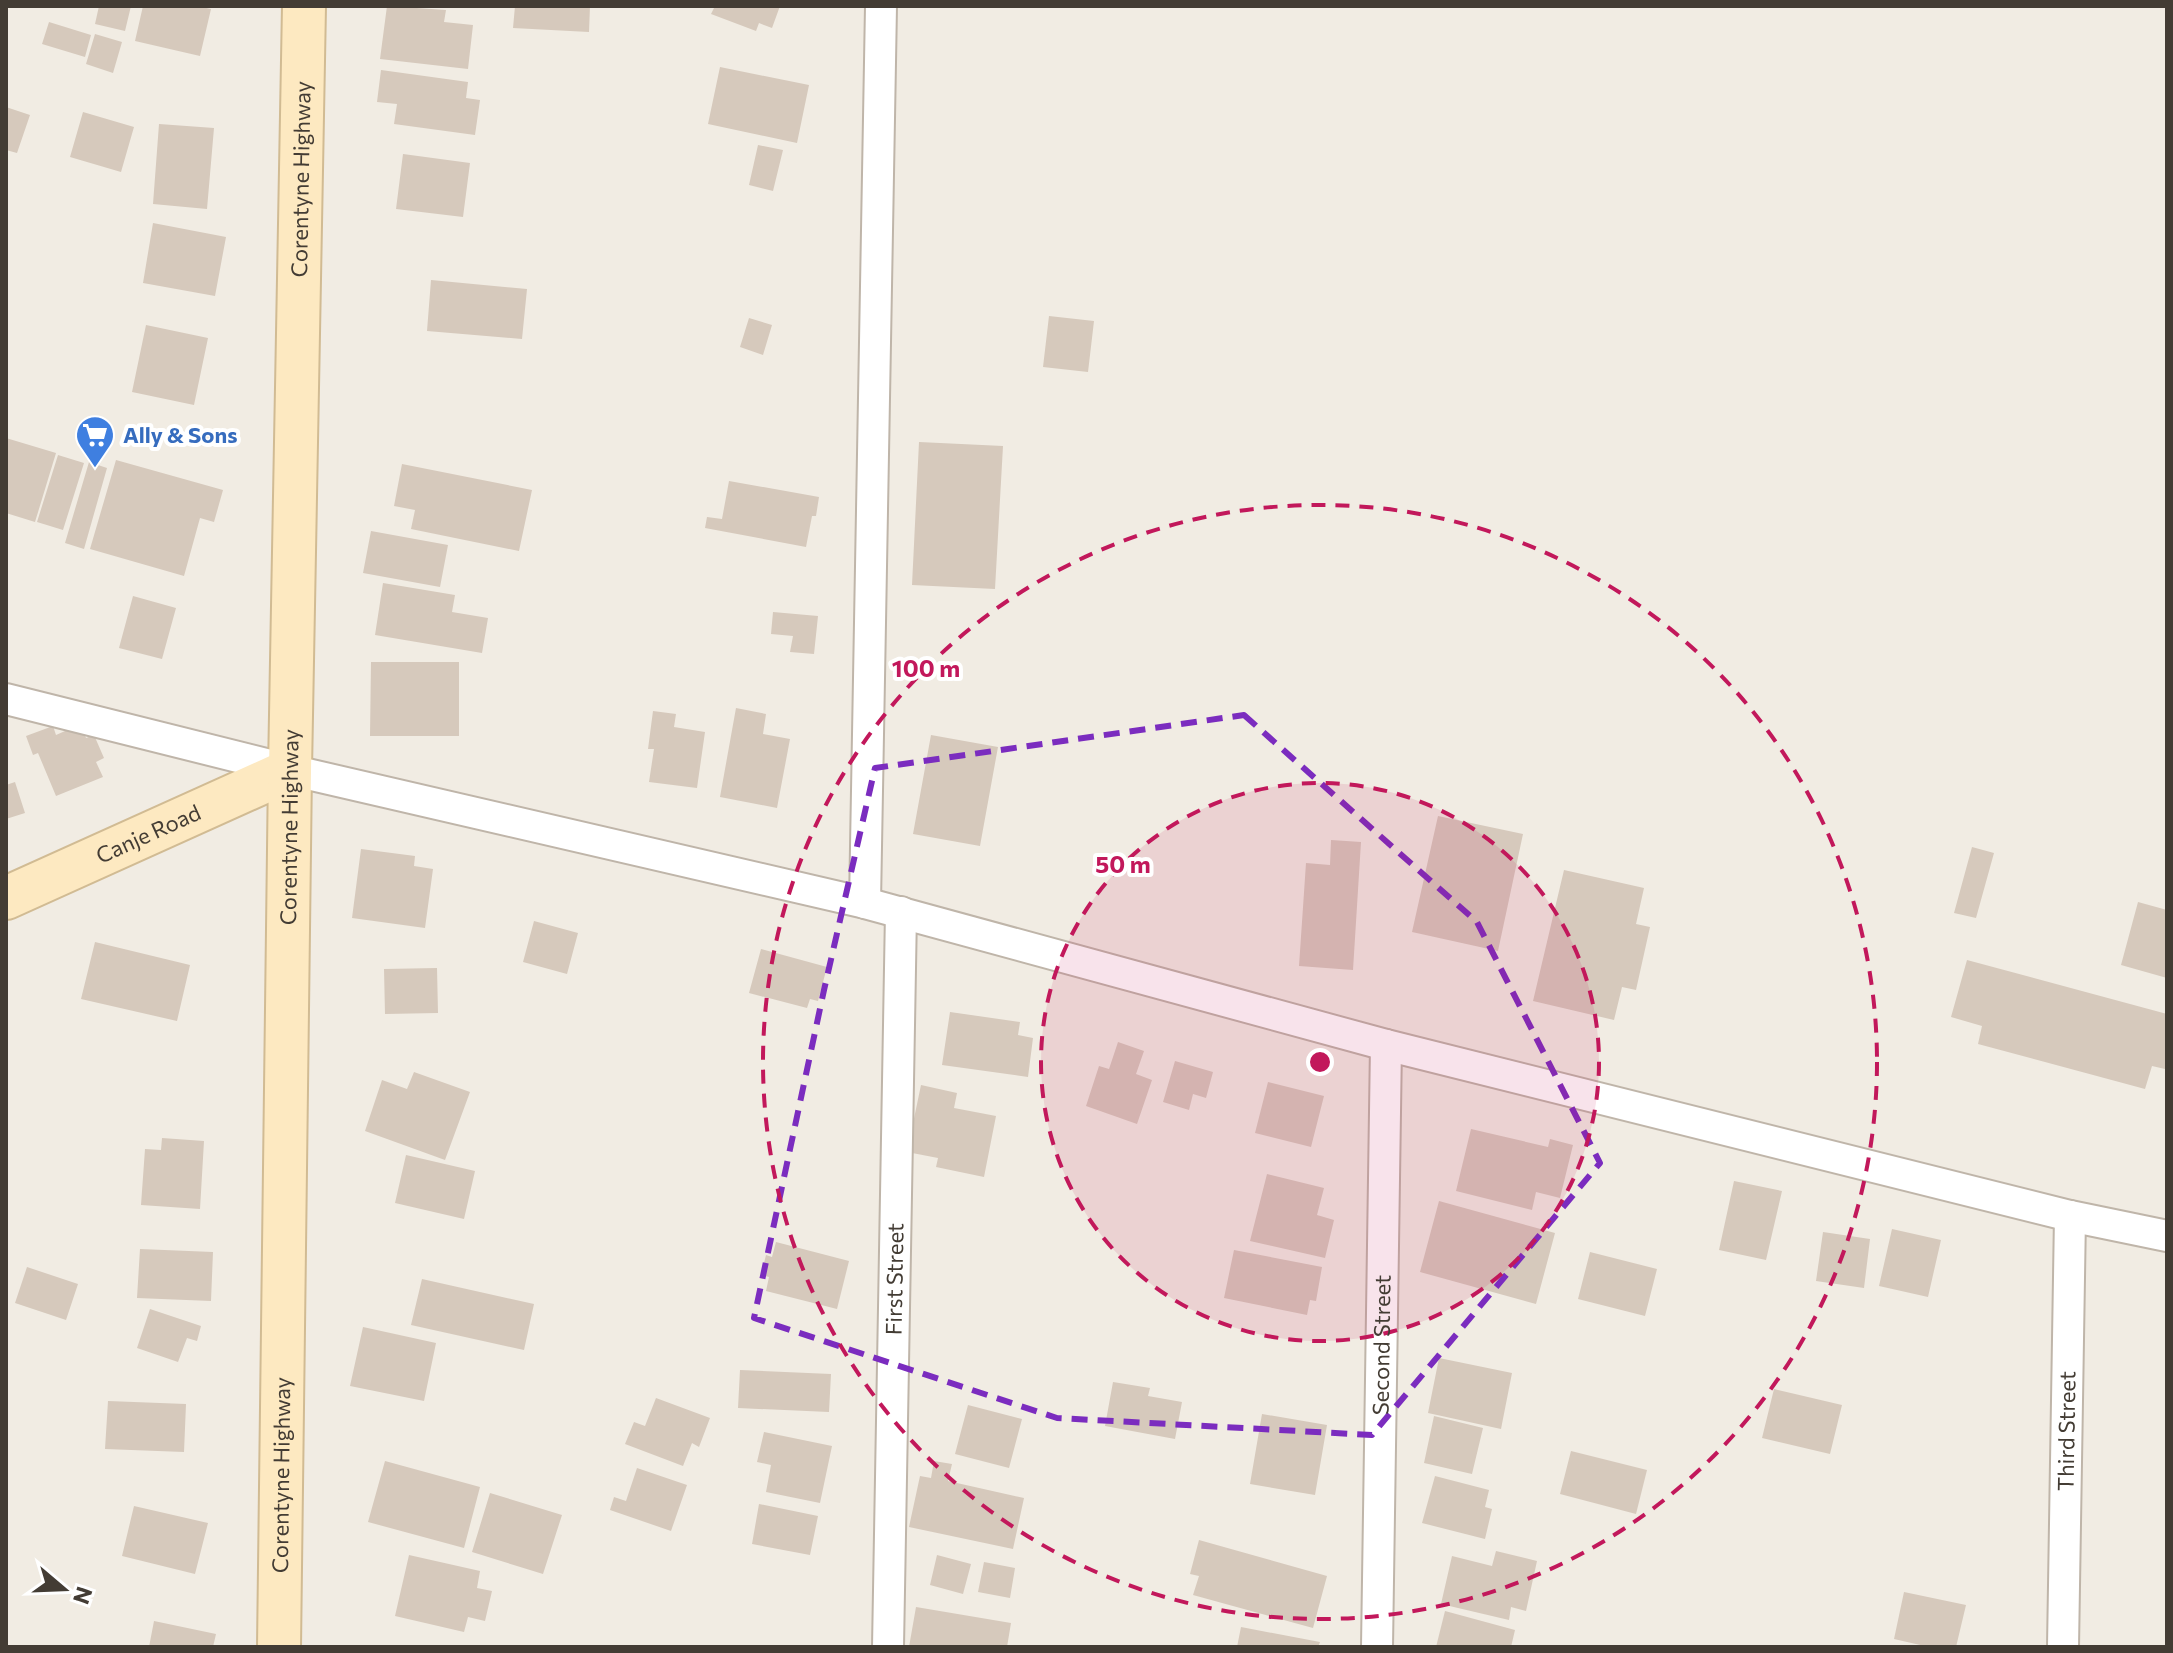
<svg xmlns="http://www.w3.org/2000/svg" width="2173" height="1653" viewBox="0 0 2173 1653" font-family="Commissioner,sans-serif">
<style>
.building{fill:#d6c9bc}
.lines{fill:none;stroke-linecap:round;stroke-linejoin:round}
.street-casing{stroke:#bfb5a9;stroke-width:34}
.secondary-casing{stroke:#d1bb93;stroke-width:46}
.street{stroke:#fff;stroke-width:30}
.secondary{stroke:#fde9c1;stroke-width:42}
.marked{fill:none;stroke:#7b2cbf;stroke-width:6;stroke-dasharray:16 10;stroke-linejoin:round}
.ring{fill:none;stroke:#c2185b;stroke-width:4;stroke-dasharray:14 10}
.labels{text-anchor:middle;stroke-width:8;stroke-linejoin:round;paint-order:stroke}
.street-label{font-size:22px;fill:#433c34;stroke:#fff}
.shop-label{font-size:22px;font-weight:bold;fill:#366cbe;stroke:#fff;text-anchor:start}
.centre{fill:#c2185b;stroke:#fff;stroke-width:4}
.ring-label{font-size:24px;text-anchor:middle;font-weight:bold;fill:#c2185b;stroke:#fff;stroke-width:8;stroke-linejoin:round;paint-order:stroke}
</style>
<rect width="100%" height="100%" fill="#f1ece3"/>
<path class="building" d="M 99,6 L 131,6 L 125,31 L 95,24 Z
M 143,6 L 197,6 L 211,9 L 200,56 L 135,41 Z
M 387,6 L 446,10 L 444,22 L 473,25 L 468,69 L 380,59 Z
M 515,6 L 590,6 L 589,32 L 513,28 Z
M 715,6 L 780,6 L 772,28 L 759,23 L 756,31 L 711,14 Z
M 49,22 L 91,35 L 85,57 L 42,44 Z
M 95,34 L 122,42 L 113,73 L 86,64 Z
M 720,67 L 809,85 L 797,143 L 708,124 Z
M 381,70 L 468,82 L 466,98 L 480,100 L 475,135 L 394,124 L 397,104 L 377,102 Z
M 6,107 L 30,115 L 17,153 L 6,150 Z
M 83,112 L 134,127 L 121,172 L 70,157 Z
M 159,124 L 214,128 L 207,209 L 153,204 Z
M 758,145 L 783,150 L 773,191 L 749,185 Z
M 403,154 L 470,163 L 463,217 L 396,209 Z
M 153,223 L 226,237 L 215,296 L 143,283 Z
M 431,280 L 527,289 L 522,339 L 427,331 Z
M 1049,316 L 1094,321 L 1088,372 L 1043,367 Z
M 749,318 L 772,325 L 763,355 L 740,347 Z
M 146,325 L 208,338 L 194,405 L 132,392 Z
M 6,438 L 56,453 L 35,522 L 6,513 Z
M 919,442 L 1003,446 L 995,589 L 912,585 Z
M 58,455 L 84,463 L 63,530 L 37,522 Z
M 116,460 L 223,490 L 214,522 L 200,518 L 184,576 L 90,549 Z
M 89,462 L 107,468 L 84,549 L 65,543 Z
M 402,464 L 532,490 L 519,551 L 411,529 L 415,510 L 394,506 Z
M 729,481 L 819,497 L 816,516 L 812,516 L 806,547 L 705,528 L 707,517 L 722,519 Z
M 371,531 L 448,545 L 440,587 L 363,573 Z
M 383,583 L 455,595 L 452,612 L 488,618 L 482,653 L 375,635 Z
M 133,596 L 176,608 L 162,659 L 119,648 Z
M 773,612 L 818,616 L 814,654 L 790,652 L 793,636 L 771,634 Z
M 371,662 L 459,662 L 459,736 L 370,736 Z
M 736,708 L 766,714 L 763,734 L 790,739 L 777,808 L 720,797 Z
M 653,711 L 676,714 L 674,727 L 705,732 L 697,788 L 649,782 L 654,749 L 648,749 Z
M 81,724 L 86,738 L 94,735 L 104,758 L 96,762 L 103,777 L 56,796 L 38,753 L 33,755 L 26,736 L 53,726 L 56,735 Z
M 931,735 L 998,747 L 980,846 L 913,834 Z
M 15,782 L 25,813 L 6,819 L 6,785 Z
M 1438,816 L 1523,834 L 1498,951 L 1412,932 Z
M 1331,840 L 1361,842 L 1353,970 L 1299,966 L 1306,863 L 1330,865 Z
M 1972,847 L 1994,853 L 1976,918 L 1954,913 Z
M 361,849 L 415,856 L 414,866 L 433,869 L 425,928 L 352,918 Z
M 1564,870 L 1644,888 L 1636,924 L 1650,927 L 1636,990 L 1622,987 L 1614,1020 L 1533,1001 Z
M 2138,902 L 2167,910 L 2167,978 L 2121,965 Z
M 534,921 L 578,933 L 567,974 L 523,962 Z
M 95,942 L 190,965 L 177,1021 L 81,999 Z
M 761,949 L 827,967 L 818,1001 L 810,999 L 807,1008 L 749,993 Z
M 1967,960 L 2167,1014 L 2167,1060 L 2165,1069 L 2152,1066 L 2145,1089 L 1978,1044 L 1982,1026 L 1951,1017 Z
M 437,968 L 438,1013 L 385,1014 L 384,969 Z
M 950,1012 L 1020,1022 L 1018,1035 L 1033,1038 L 1028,1077 L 942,1065 Z
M 1118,1042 L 1144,1051 L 1136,1074 L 1152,1080 L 1137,1124 L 1086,1106 L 1099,1066 L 1109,1069 Z
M 1175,1061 L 1213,1072 L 1206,1098 L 1193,1094 L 1189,1110 L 1163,1102 Z
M 414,1072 L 470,1092 L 445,1160 L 365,1131 L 382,1080 L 407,1089 Z
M 1268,1082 L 1324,1096 L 1311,1147 L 1255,1133 Z
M 921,1085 L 957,1093 L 954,1108 L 996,1116 L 984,1177 L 936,1167 L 938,1158 L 907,1152 Z
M 1471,1129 L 1548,1147 L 1550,1139 L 1573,1145 L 1560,1198 L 1536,1192 L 1532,1210 L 1456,1191 Z
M 162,1138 L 204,1141 L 200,1209 L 141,1205 L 145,1149 L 161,1150 Z
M 406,1155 L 475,1171 L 464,1219 L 395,1203 Z
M 1267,1174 L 1324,1188 L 1317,1215 L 1334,1220 L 1325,1258 L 1250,1241 Z
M 1734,1181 L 1782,1191 L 1766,1260 L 1719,1250 Z
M 1439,1201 L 1555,1233 L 1536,1304 L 1420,1272 Z
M 1892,1229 L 1941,1240 L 1928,1297 L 1879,1286 Z
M 1823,1232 L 1870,1239 L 1864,1288 L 1816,1281 Z
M 776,1242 L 849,1261 L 837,1309 L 766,1291 L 769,1277 L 761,1275 L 766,1255 L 772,1257 Z
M 140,1249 L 213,1252 L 211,1301 L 137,1298 Z
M 1234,1250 L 1322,1267 L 1316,1301 L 1310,1300 L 1307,1315 L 1224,1298 Z
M 1590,1252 L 1657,1269 L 1645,1316 L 1578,1299 Z
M 27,1267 L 78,1284 L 66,1320 L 15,1303 Z
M 422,1279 L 534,1304 L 524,1350 L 411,1325 Z
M 150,1309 L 201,1326 L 197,1341 L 187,1338 L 178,1362 L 137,1348 Z
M 363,1327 L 436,1343 L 424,1401 L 350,1386 Z
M 1439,1358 L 1512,1373 L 1501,1429 L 1428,1413 Z
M 740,1370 L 831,1374 L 829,1412 L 738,1408 Z
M 1113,1382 L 1150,1388 L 1148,1396 L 1182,1402 L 1175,1439 L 1105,1426 Z
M 1774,1389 L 1842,1405 L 1830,1454 L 1762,1438 Z
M 656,1398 L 710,1418 L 699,1447 L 692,1443 L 683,1466 L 625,1444 L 634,1422 L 645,1426 Z
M 108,1401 L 186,1404 L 184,1452 L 105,1449 Z
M 968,1405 L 1022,1419 L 1009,1468 L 955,1454 Z
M 1262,1414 L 1327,1425 L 1315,1495 L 1250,1484 Z
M 1434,1416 L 1483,1428 L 1472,1474 L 1424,1463 Z
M 764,1432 L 832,1446 L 820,1503 L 766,1492 L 771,1465 L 757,1462 Z
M 1571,1451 L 1647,1470 L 1636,1514 L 1560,1494 Z
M 385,1461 L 480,1487 L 464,1548 L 368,1522 Z
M 934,1461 L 952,1464 L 948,1481 L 1024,1498 L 1013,1549 L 909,1527 L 920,1476 L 931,1478 Z
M 637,1468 L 687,1485 L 671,1531 L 610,1510 L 614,1497 L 626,1501 Z
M 1435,1476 L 1489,1490 L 1485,1507 L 1492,1509 L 1485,1539 L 1422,1523 Z
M 490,1493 L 562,1515 L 543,1574 L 472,1552 Z
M 759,1504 L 818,1516 L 810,1555 L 752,1544 Z
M 134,1506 L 208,1523 L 195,1574 L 122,1556 Z
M 1199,1540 L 1327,1576 L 1313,1628 L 1193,1595 L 1199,1576 L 1190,1574 Z
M 1496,1551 L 1537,1561 L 1526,1611 L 1511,1607 L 1509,1620 L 1441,1604 L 1452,1556 L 1492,1566 Z
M 409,1555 L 480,1571 L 477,1588 L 492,1591 L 485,1621 L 468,1617 L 464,1632 L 395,1616 Z
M 937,1555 L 971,1564 L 963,1594 L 930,1585 Z
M 984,1562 L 1015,1568 L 1010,1598 L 978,1592 Z
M 1904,1592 L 1966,1605 L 1956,1647 L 1929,1647 L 1894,1639 Z
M 916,1607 L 1011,1623 L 1007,1647 L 909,1647 Z
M 1445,1611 L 1515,1630 L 1511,1647 L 1436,1647 Z
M 154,1621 L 216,1634 L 213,1647 L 149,1647 Z
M 1241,1627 L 1320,1642 L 1318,1647 L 1237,1647 Z"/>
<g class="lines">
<defs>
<g id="street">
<path d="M 6,699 L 290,770 L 865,903 L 1386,1045 L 2070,1216 L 2167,1236"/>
<path d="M 865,903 L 881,6"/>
<path id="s1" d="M 888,1647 L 901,912"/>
<path id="s2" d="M 1377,1647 L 1386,1045"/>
<path id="s3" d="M 2063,1647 L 2070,1216"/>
</g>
<g id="secondary">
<path id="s4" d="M 6,898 L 290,770"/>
<path id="s5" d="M 279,1647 L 290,770 L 304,6"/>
</g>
</defs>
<use href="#street" class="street-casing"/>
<use href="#secondary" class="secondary-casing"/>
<use href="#street" class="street"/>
<use href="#secondary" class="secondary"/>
</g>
<path class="marked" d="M 1244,715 L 1477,922 L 1600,1163 L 1372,1435 L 1057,1418 L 754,1318 L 824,990 L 875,768 Z"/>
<circle cx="1320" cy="1062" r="279" fill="#c2185b" fill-opacity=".12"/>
<g class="ring">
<circle cx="1320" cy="1062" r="279"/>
<circle cx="1320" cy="1062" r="557"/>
</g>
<defs>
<symbol id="supermarket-pin" viewBox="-11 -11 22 30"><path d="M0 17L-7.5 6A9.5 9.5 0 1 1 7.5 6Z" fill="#3f7fe0" stroke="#fff"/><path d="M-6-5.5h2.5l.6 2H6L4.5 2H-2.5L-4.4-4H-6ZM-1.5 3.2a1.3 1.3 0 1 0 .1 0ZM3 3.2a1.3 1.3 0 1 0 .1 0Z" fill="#fff"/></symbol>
</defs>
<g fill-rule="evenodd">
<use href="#supermarket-pin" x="73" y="413" width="44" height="60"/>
</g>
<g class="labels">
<g class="street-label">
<text dy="8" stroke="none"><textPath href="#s5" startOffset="1468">Corentyne Highway</textPath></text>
<text dy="8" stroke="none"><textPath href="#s5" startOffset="820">Corentyne Highway</textPath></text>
<text dy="8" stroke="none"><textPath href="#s4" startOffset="156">Canje Road</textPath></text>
<text dy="8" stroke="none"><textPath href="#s1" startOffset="368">First Street</textPath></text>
<text dy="8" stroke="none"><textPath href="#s2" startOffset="302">Second Street</textPath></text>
<text dy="8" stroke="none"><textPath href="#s3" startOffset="216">Third Street</textPath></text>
<text dy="8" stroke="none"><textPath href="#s5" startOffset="172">Corentyne Highway</textPath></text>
</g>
<g class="shop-label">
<text x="123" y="443">Ally &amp; Sons</text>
</g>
</g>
<circle cx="1320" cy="1062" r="12" class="centre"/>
<g class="ring-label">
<text x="926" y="677">100 m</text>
<text x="1123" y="873">50 m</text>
</g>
<rect width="2173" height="1653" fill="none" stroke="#433c34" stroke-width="16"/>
<g transform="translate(64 1589) rotate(109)" stroke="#ffffff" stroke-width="6" paint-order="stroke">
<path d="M0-6L14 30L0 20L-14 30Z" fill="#433c34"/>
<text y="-12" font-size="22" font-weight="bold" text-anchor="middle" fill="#433c34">N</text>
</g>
</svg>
